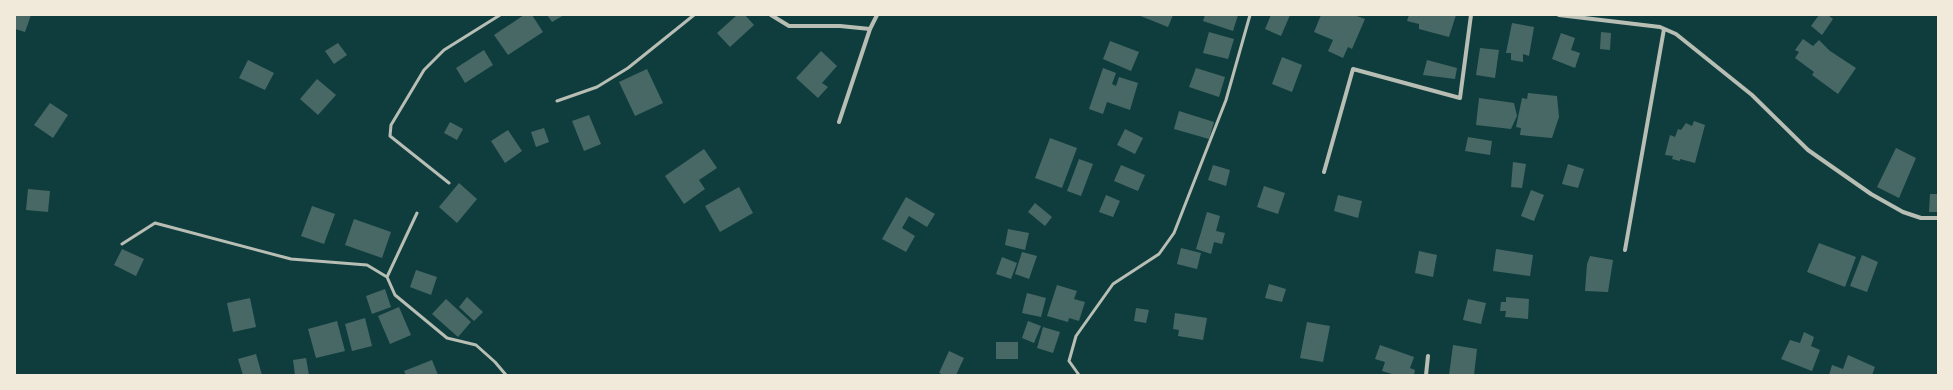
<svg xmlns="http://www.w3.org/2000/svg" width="1953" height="390" viewBox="0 0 1953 390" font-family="'Space Grotesk',sans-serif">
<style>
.building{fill:#486865}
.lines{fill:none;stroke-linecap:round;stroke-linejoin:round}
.service{stroke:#b8beb3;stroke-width:3}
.minor{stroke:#b8beb3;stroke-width:4}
</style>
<rect width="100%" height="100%" fill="#0f3d3e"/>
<path class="building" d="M 15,15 L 31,15 L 25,32 L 15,29 Z
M 524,15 L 532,15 L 543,32 L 508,55 L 494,35 Z
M 547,15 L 564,15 L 552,22 Z
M 737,15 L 745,15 L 754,25 L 730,47 L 717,33 Z
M 1138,15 L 1173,15 L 1168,27 Z
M 1205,15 L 1238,15 L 1233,31 L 1203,21 Z
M 1271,15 L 1290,15 L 1281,36 L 1265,29 Z
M 1321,15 L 1354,15 L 1365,19 L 1352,49 L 1348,47 L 1343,58 L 1328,51 L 1333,40 L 1314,32 Z
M 1409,15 L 1456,15 L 1449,37 L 1419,29 L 1419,24 L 1407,21 Z
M 1819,15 L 1828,15 L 1833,19 L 1822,35 L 1811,26 Z
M 1512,23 L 1534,27 L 1529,56 L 1523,54 L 1523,62 L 1511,60 L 1511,53 L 1506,53 Z
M 1209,32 L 1234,39 L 1228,59 L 1203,53 Z
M 1601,32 L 1611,33 L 1610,50 L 1600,49 Z
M 1561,33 L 1575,38 L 1571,50 L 1580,53 L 1575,68 L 1552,59 Z
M 1803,39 L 1813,46 L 1819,40 L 1830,51 L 1856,68 L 1838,94 L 1812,75 L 1814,72 L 1795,58 L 1799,52 L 1795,50 Z
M 1110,41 L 1139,52 L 1131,71 L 1103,59 Z
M 338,43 L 347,55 L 334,64 L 325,51 Z
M 1480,48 L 1499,50 L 1495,78 L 1476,75 Z
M 484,50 L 493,65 L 465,83 L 456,68 Z
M 821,51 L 837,66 L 822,83 L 828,87 L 818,98 L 796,78 Z
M 1282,57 L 1302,65 L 1292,92 L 1272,84 Z
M 248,60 L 274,73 L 265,90 L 239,78 Z
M 1427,60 L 1457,68 L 1455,79 L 1423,75 Z
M 1103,68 L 1116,73 L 1112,84 L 1116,86 L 1119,77 L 1138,83 L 1130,110 L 1107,102 L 1103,114 L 1089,109 Z
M 1196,68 L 1225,77 L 1219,97 L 1189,87 Z
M 647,69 L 663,103 L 635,116 L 619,82 Z
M 317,79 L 336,95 L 318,115 L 300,99 Z
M 1528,93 L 1557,96 L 1559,117 L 1552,138 L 1520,135 L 1521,128 L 1516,127 L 1522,98 L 1527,99 Z
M 1479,98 L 1514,103 L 1517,116 L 1511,129 L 1476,125 Z
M 50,103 L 68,115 L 53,138 L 34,125 Z
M 1179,111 L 1214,122 L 1209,139 L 1174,129 Z
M 589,115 L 601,144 L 584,151 L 572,121 Z
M 1694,121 L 1705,125 L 1695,163 L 1680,159 L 1680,161 L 1672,159 L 1673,156 L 1665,155 L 1670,135 L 1675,137 L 1678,129 L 1681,130 L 1686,123 L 1692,126 Z
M 450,122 L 463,129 L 457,140 L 444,133 Z
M 544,128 L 549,142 L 536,147 L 531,132 Z
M 1125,129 L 1143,138 L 1135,154 L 1117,145 Z
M 508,130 L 522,151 L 505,163 L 491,141 Z
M 1468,137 L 1492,141 L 1490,155 L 1465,151 Z
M 1050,138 L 1077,148 L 1062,188 L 1035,178 Z
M 1896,148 L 1916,158 L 1899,198 L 1877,187 Z
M 704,149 L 717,168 L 699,180 L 705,189 L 684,204 L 665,176 Z
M 1079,159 L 1093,164 L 1081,196 L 1067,191 Z
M 1513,162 L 1526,164 L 1522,188 L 1511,187 Z
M 1568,164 L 1584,169 L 1578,188 L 1562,184 Z
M 1121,165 L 1145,175 L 1138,191 L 1114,181 Z
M 1213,165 L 1230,170 L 1226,186 L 1208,180 Z
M 459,183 L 477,199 L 457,223 L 439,207 Z
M 1264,186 L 1285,193 L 1278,214 L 1257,207 Z
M 739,187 L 753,213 L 720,232 L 705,206 Z
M 28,189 L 50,191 L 48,212 L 26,210 Z
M 1531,190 L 1544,195 L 1534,221 L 1521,216 Z
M 1930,194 L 1938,194 L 1938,212 L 1929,212 Z
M 1106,195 L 1120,201 L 1113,217 L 1099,212 Z
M 1338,195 L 1362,201 L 1358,218 L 1334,211 Z
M 906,197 L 935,214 L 927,227 L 909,216 L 902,228 L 915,236 L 906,252 L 882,239 Z
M 1035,203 L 1052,217 L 1045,226 L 1028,212 Z
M 312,206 L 335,214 L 324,244 L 301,236 Z
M 1207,212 L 1220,216 L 1216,231 L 1225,233 L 1222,244 L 1214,242 L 1211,254 L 1196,249 Z
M 354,219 L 391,232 L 382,258 L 345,245 Z
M 1008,229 L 1029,233 L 1025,250 L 1005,245 Z
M 1819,243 L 1856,257 L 1845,287 L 1807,272 Z
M 1181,248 L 1201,253 L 1197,269 L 1177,264 Z
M 122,249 L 144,259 L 136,276 L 114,265 Z
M 1496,249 L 1533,255 L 1530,276 L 1493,271 Z
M 1419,251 L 1437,255 L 1433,277 L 1415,273 Z
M 1022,252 L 1037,256 L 1029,279 L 1015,274 Z
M 1862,255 L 1878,262 L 1867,292 L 1850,286 Z
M 1590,256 L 1613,260 L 1608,292 L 1585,291 L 1587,264 Z
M 1002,257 L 1017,263 L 1011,279 L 996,274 Z
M 416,270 L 437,277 L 431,295 L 410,287 Z
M 1269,284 L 1286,289 L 1282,302 L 1265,298 Z
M 1057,285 L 1077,291 L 1074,299 L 1085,302 L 1079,321 L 1069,318 L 1068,322 L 1047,316 Z
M 385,289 L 391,307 L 372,314 L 366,296 Z
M 1027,293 L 1046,298 L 1041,317 L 1022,313 Z
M 467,297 L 483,312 L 474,321 L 459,307 Z
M 1506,297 L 1529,299 L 1528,319 L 1505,317 L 1506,311 L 1500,311 L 1501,302 L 1506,302 Z
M 250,298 L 256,327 L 233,332 L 227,303 Z
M 446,299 L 471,322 L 458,337 L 432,314 Z
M 1468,299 L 1486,303 L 1481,324 L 1463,320 Z
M 399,307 L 411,335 L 390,344 L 378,316 Z
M 1136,308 L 1149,310 L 1146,323 L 1134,321 Z
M 1175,313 L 1207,318 L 1203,340 L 1178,336 L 1179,330 L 1173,329 Z
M 365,318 L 372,346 L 352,351 L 345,324 Z
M 337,321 L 345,351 L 316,358 L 308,329 Z
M 1028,321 L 1041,326 L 1034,343 L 1022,338 Z
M 1307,322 L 1330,326 L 1323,362 L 1300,358 Z
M 1043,327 L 1060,332 L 1053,353 L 1037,348 Z
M 1804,332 L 1814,337 L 1811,346 L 1820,350 L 1812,371 L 1781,359 L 1790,340 L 1800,343 Z
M 996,342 L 1018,342 L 1018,359 L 996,359 Z
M 1380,345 L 1414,357 L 1410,368 L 1415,370 L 1414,375 L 1395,375 L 1382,371 L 1385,362 L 1375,359 Z
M 1453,345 L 1477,349 L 1474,375 L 1449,375 Z
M 949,351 L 964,358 L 956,375 L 944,375 L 939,373 Z
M 256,354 L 262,375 L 243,375 L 238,359 Z
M 1848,355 L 1875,367 L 1872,375 L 1829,375 L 1832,365 L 1843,369 Z
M 306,358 L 309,375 L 295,375 L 293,360 Z
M 432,360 L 438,375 L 406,375 L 404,371 Z"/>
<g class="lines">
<path class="service" d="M 557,101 L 597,87 L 628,68 L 694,15
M 449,183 L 390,136 L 391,125 L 424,70 L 444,50 L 500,15
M 122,244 L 155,223 L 291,259 L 367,265 L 387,277 L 395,295 L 447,338 L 476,345 L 495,362 L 506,375
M 387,277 L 417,213
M 1079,375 L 1069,361 L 1076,336 L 1113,284 L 1159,254 L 1174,233 L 1226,100 L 1250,15"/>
<path class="minor" d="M 771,15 L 789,26 L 840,26 L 870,29
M 1559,15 L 1660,27 L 1676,34 L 1752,95 L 1808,150 L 1871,194 L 1903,212 L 1921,218 L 1938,218
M 839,122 L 870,29 L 877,15
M 1324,172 L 1353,69 L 1460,98 L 1471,15
M 1625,250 L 1664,29
M 1426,375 L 1428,356"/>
</g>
<rect width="1953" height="390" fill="none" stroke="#f1e9da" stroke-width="32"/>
</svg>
